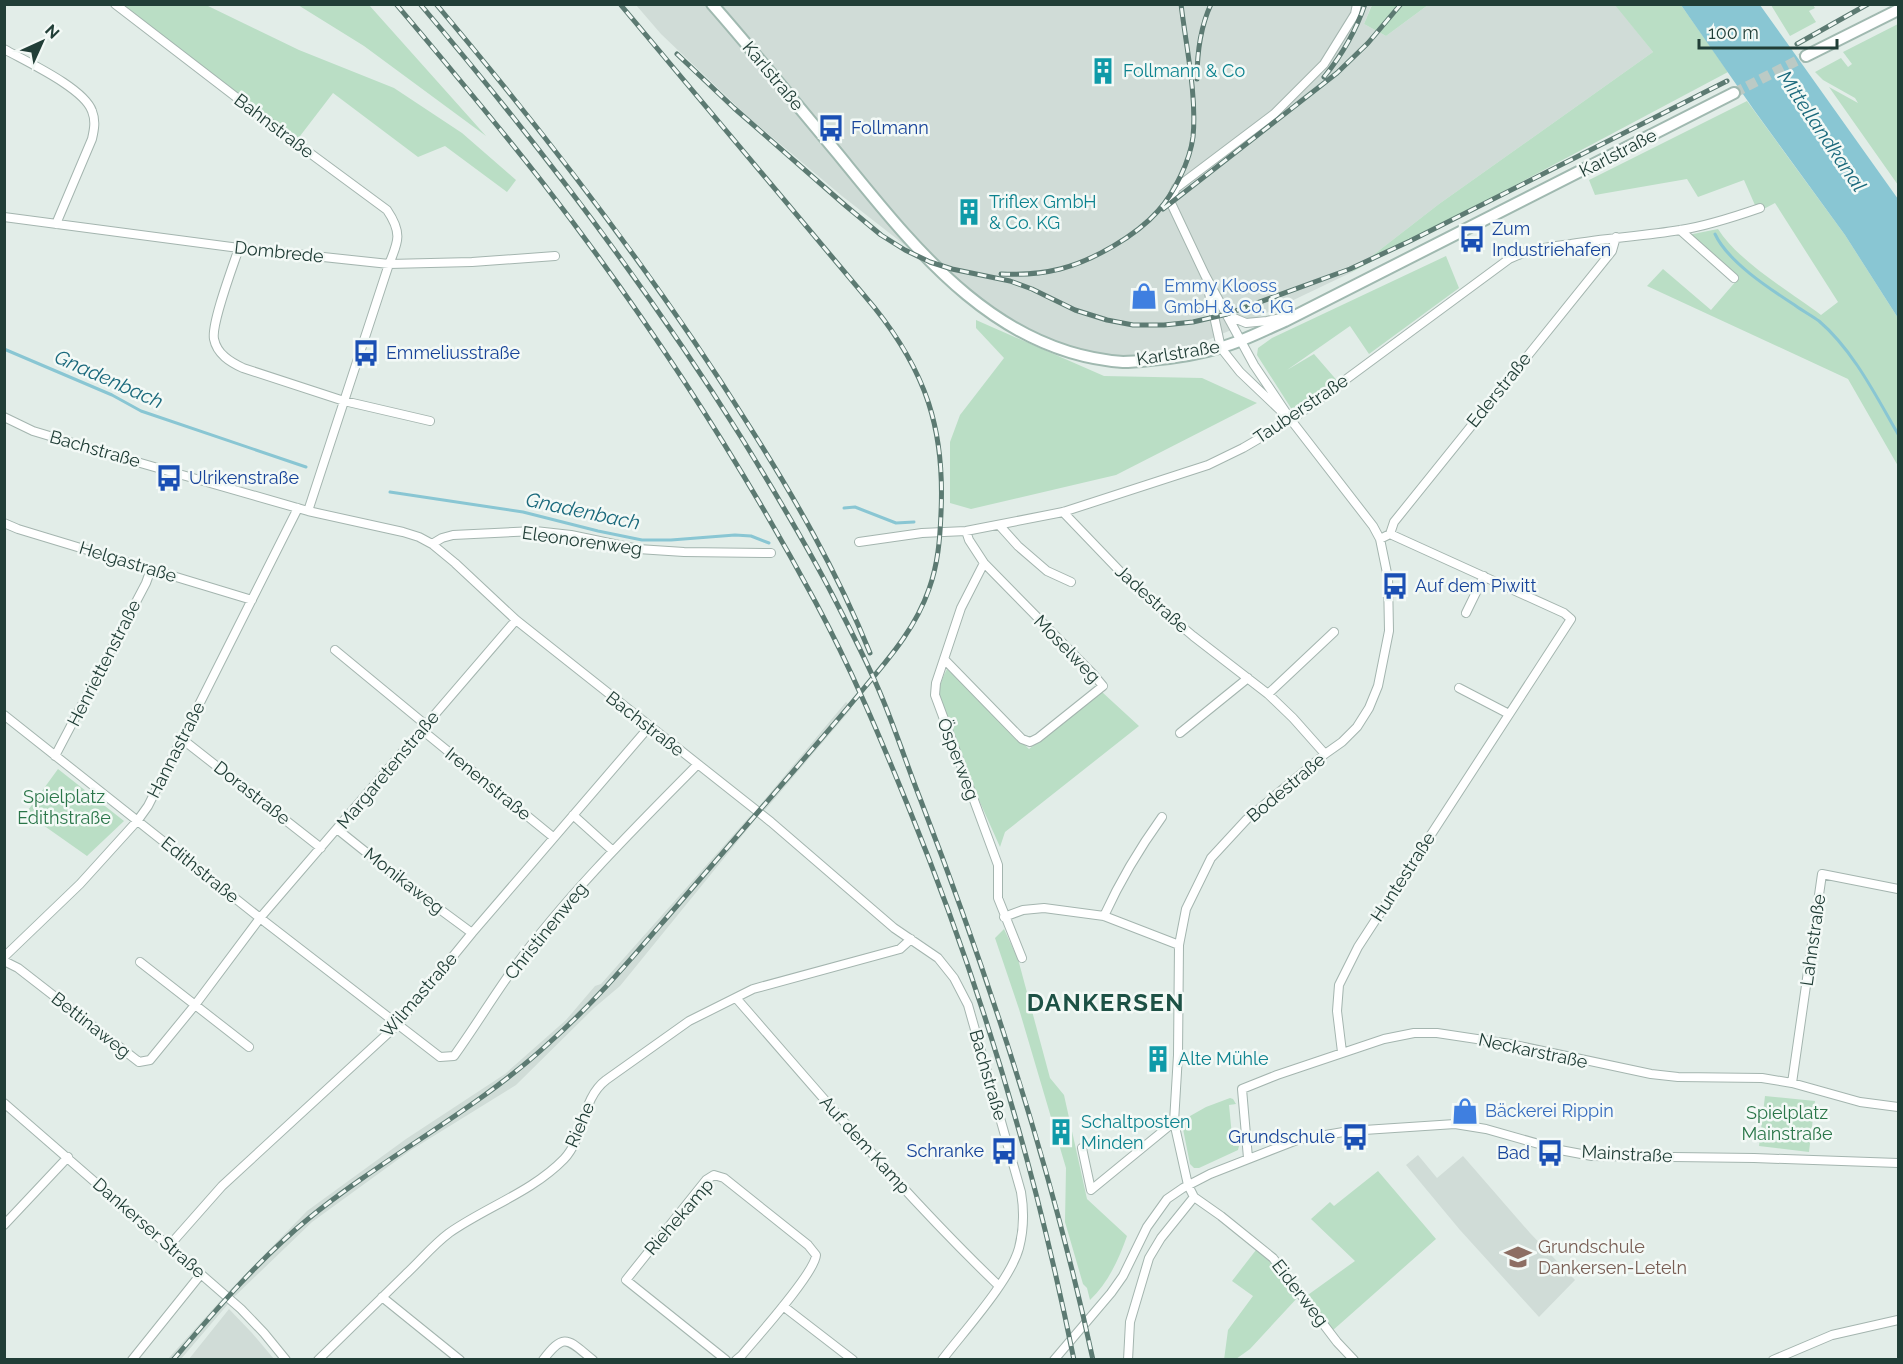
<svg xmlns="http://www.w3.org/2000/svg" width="1903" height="1364" viewBox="0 0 1903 1364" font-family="Raleway,sans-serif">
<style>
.built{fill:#d0dcd7}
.green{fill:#badec5}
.water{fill:#89c6d3}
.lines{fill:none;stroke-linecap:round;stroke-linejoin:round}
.stream{stroke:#89c6d3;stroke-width:3}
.secondary-tunnel{stroke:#bbcac5;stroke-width:10;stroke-dasharray:10 5;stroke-linecap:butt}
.street-casing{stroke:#a4b5af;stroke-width:10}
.secondary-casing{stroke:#a0b9b0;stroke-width:14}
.street{stroke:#fff;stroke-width:8}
.secondary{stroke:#fff;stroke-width:10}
.rail-casing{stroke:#5c7a72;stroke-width:5}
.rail{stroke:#f3f9f6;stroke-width:3;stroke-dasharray:9;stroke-linecap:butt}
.labels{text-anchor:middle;stroke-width:5;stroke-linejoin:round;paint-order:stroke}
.culture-label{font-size:18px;fill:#0d838f;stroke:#f3f9f6;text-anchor:start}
.street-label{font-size:18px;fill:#213e37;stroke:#f3f9f6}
.transit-label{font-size:18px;fill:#164399;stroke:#f3f9f6;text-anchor:start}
.shop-label{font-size:18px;fill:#366cbe;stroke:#f3f9f6;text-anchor:start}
.park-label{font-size:18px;fill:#2a7649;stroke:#f3f9f6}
.education-label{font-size:18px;fill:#785e54;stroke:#f3f9f6;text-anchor:start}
.water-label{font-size:20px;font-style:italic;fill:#1a697c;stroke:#f3f9f6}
.district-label{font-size:24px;font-weight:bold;letter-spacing:1.5px;fill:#1d5145;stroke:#f3f9f6}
</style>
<rect width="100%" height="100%" fill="#e2ede8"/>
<path class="built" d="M 1372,4 L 1364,24 L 1386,36 L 1428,5 L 1615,4 L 1653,52 L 1439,204 L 1350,273 L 1231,330 L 1178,353 L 1123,361 L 1077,352 L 998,318 L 842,196 L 748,117 L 661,34 L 636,5 Z
M 846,702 L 852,708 L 765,810 L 760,805 Z
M 750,816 L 755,820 L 620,986 L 594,1008 L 516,1085 L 411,1150 L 312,1222 L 234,1297 L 181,1359 L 167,1360 L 229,1291 L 307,1211 L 406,1139 L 505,1074 L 566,1020 L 595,986 L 601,984 Z
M 1418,1155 L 1437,1178 L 1463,1156 L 1530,1233 L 1575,1280 L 1539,1317 L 1460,1230 L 1406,1165 Z
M 229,1309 L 252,1333 L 274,1359 L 189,1359 Z"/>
<path class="green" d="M 116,5 L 206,5 L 299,50 L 394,88 L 462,133 L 516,180 L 507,192 L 445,146 L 418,157 L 333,93 L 297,140 Z
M 298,5 L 369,5 L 486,136 L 364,46 Z
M 1372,5 L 1372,4 L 1428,5 L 1386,36 L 1364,24 Z
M 1615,5 L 1681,5 L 1728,72 L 1350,273 L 1439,204 L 1653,52 Z
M 1771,5 L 1813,5 L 1815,8 L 1809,11 L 1816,22 L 1790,36 Z
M 1898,24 L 1898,185 L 1829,87 L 1858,103 L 1855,98 L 1823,80 L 1815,72 L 1841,58 L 1848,67 L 1852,64 L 1843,52 Z
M 1747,101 L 1845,235 L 1898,318 L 1898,466 L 1848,379 L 1647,286 L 1663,269 L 1711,310 L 1737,280 L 1688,235 L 1718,229 C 1739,262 1789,291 1821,315 L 1838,302 L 1775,203 L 1758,212 L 1744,180 L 1698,197 L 1687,179 L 1595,195 L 1589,180 Z
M 1446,256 L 1459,288 L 1369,354 L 1350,326 L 1287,370 L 1314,354 L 1340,384 L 1296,416 L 1257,355 L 1258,348 L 1272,338 Z
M 976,320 L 1104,376 L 1202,378 L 1257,403 L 1116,475 L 971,509 L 950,503 L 950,442 L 960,415 L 1004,358 L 976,328 Z
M 947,669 L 1029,749 L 1102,692 L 1139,726 L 1005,832 L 1000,847 L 975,791 L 939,698 C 939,687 942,678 947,669 Z
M 58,769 L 124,821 L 87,856 L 26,813 Z
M 1004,929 L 1018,959 L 1050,1078 L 1064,1095 L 1087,1199 L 1127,1236 C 1119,1259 1108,1283 1090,1300 L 1087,1288 L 1083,1284 L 1065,1222 L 1066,1168 L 1019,1009 L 995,938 Z
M 1765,1096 L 1815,1101 L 1809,1152 L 1759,1146 Z
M 1230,1098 L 1233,1099 L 1236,1104 L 1229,1105 L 1233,1146 L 1239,1146 L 1238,1150 L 1199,1168 L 1194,1168 L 1190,1164 L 1182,1124 L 1183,1120 L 1206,1107 Z
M 1378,1171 L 1436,1239 L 1332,1331 L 1305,1297 L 1355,1261 L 1311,1219 L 1330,1202 L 1334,1206 Z
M 1256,1250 L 1274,1265 L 1299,1296 L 1250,1349 L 1236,1359 L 1224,1360 L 1228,1330 L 1253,1296 L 1232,1281 Z"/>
<path class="water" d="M 1681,5 L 1760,5 L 1898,199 L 1898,318 L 1845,235 L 1754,110 Z"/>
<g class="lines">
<path class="stream" d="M 1715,234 C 1728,262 1770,289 1796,306 C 1803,311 1812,316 1819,321 C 1853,350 1876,396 1898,434
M 4,349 L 112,395 L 141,411 L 306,467
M 390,492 L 523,512 L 598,531 L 642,540 L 671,540 L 735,535 L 751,536 L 769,543
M 844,508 L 855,507 L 896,523 L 914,522"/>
<path class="secondary-tunnel" d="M 1734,93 L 1806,56"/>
<defs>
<path id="street" d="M 115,4 L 280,131 L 387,210 C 402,232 399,241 389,264 L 308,511
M 4,49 C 27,62 84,88 92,111 C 96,121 94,130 92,139 L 56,224
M 4,217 L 239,248 L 389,264 L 472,262 L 555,256
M 1680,230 L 1734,278
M 239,248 C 233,266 211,324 214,339 C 217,354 230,362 243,368 L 344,401 L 430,421
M 1207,284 L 1221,348 L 1240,372 L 1281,411
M 1227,315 L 1246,323 L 1267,321 L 1285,317
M 4,417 L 33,431 L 123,458 L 308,511 L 403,532 L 419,537 L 432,544 L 455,563 L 516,620 L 771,822 L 894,928 L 938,958 L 954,978 L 968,1005 L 1021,1192 C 1024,1210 1024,1229 1019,1248 C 1010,1281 964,1331 942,1360
M 1063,512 L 1135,587 L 1193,636 L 1268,694 L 1293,718 L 1325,754
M 4,523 L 18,529 L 252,600
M 1000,526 L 1018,546 L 1047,571 L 1071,582
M 1380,539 L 1390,534 L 1394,522 L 1612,251 L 1616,237
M 859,542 L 922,533 L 966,531 L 1063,512 L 1208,465 L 1243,448 L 1291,420 L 1509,259 C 1529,249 1549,247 1571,244 C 1607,238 1644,236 1680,230 C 1707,226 1734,217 1760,208
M 432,544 L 442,538 L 453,535 L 535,531 L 571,535 L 638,549 L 684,552 L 771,553
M 984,563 L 961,608 L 936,683 L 935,695 L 998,865 L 998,898 L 1022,958
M 1466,613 L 1484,576
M 335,650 L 426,725
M 944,659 L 1022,739 L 1030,742 L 1038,738 L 1103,686 L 1093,674 L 984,563 L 969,540 L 966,531
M 1459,688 L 1509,714
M 1268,694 L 1334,632
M 4,715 L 260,918 L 440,1057 L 454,1056 C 475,1027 494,995 516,965 C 569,893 634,829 697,765
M 422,730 L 553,837
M 1180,733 L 1248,678
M 182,739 L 321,848
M 55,756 L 146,583 L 151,569
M 573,815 L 613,851
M 337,829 L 407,885 L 472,933
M 1104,916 C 1120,881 1139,849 1162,817
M 1004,917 L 1023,910 L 1044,908 L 1104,916 L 1179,945
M 4,957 L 80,884 L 138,820 L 148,806 L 298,508
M 4,961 L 18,968 L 139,1062 L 150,1060 L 195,1005 L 260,918 L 516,620
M 140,962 L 249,1047
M 736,998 C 822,1096 905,1196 999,1286
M 1342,1052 L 1337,1011 L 1339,985 L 1358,947 L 1571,619 L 1564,613 L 1390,534
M 1792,1083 L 1822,874 L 1898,889
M 4,1103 L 241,1309 L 264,1333 L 286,1360
M 1082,1148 L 1091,1190 L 1174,1122
M 1248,1158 L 1242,1089 L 1277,1075 L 1384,1039 L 1414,1033 L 1437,1033 L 1510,1044 L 1651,1074 L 1678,1077 L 1762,1078 L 1792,1083 L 1860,1102 L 1898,1107
M 4,1225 L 68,1157
M 169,1246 L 222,1186 L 397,1025 L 472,933 L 649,727
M 382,1297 L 460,1360
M 783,1306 L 853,1360
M 132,1360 L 201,1274
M 318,1360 C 348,1331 377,1302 406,1274 C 421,1260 433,1245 449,1233 C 486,1207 532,1192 564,1159 C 585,1137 581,1099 606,1080 L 689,1021 L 753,989 L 900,949 L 911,939
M 543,1360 C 565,1331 568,1340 593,1360
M 726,1360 L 626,1280 L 706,1180 L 714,1175 L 724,1178 L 808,1245 L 816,1255 C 815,1273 756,1338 742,1355 L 736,1360
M 1054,1360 L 1111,1293 L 1123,1276 L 1147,1227 L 1167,1199 L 1183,1188 L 1210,1174 L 1297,1140 L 1349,1131 L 1455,1124 L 1486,1129 L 1560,1150 L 1592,1156 L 1754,1158 L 1898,1163
M 1128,1360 L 1130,1322 L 1149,1258 L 1161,1238 L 1194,1197
M 1354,1360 L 1337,1342 L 1273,1258 L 1221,1216 L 1194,1197 L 1188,1185 L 1174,1122 L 1178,1055 L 1179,945 L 1186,909 L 1211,858 L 1247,819 L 1325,754 L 1342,742 L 1357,727 L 1369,708 L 1378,686 L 1389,631 L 1388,578 L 1380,539 L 1373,526 L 1291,420 L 1254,365 L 1205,275 L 1170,201 L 1176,188 L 1274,114 L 1324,64 L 1355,14 L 1357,4
M 1773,1360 L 1832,1335 L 1898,1320"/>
<path id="secondary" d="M 712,4 C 755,53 796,104 838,154 C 913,246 994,353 1123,362 C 1132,362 1141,361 1150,360 C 1174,358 1199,354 1222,347 C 1244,341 1264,330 1285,321 L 1734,93
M 1806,56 L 1898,10"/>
</defs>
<use href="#street" class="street-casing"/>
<use href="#secondary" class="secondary-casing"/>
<use href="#street" class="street"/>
<use href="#secondary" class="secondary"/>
<defs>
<path id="rail" d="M 396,4 C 446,63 495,122 543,183 C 645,315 737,456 816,603 C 851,668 880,737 908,806 C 981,985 1036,1171 1074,1360
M 420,4 C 537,142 645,283 741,437 C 773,489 805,542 833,596 C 851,631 869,665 883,700 C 897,734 908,768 921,801 C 991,983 1052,1169 1093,1360
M 436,4 C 548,137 654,274 746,421 C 793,495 837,571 870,653
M 1797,44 L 1868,4
M 677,54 L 734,108 L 846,206 L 881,235 L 905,250 L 930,262 L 952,269 L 1010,281 L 1032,289 L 1075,310 L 1107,320 L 1133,325 L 1164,325 L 1193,322 L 1227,314 L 1350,269 L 1410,241 L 1727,81
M 1324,77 C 1342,55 1356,31 1365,4
M 1197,79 C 1197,54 1200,28 1211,4
M 1163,209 L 1337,73 L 1368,43 L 1401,4
M 1001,274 C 1021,275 1040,274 1060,269 C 1092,261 1136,236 1158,211 C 1174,193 1190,161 1193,137 C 1197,96 1186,46 1181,4
M 173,1360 C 215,1311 258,1260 308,1219 C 385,1156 477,1110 550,1042 C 594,1003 631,959 669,915 C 712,865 755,816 797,767 C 820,740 843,714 865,687 C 891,656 916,627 929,589 C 938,564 940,539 941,513 C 945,429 926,372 874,307 L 620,4"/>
</defs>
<use href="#rail" class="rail-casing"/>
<use href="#rail" class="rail"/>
</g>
<defs>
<symbol id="building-bare" viewBox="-9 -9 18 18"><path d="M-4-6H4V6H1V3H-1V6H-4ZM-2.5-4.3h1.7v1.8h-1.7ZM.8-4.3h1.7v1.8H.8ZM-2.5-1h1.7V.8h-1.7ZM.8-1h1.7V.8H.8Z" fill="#0f9aa8" stroke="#f3f9f6" stroke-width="2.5" paint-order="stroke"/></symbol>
<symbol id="bus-bare" viewBox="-9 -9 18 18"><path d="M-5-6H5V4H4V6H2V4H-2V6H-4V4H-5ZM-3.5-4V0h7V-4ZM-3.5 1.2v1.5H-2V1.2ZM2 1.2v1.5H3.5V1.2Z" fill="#1a4fb4" stroke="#f3f9f6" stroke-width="2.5" paint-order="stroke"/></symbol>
<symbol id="shop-bare" viewBox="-9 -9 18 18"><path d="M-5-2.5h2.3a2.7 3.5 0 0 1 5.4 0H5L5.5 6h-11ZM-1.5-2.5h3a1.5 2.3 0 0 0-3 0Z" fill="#3f7fe0" stroke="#f3f9f6" stroke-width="2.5" paint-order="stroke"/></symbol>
<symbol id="school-bare" viewBox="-9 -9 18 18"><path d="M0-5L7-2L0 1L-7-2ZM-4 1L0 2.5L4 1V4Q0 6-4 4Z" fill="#8d6e63" stroke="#f3f9f6" stroke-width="2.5" paint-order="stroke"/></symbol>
</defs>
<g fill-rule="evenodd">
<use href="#building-bare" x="1084" y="52" width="38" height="38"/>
<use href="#bus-bare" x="812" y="109" width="38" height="38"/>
<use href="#building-bare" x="950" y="193" width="38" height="38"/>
<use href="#bus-bare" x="1453" y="220" width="38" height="38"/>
<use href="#shop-bare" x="1125" y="277" width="38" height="38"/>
<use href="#bus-bare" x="347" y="334" width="38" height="38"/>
<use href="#bus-bare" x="150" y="459" width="38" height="38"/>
<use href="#bus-bare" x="1376" y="567" width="38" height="38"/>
<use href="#building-bare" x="1139" y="1040" width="38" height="38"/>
<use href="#shop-bare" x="1446" y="1092" width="38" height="38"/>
<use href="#building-bare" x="1042" y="1113" width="38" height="38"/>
<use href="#bus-bare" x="1336" y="1118" width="38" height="38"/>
<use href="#bus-bare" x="985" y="1132" width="38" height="38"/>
<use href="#bus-bare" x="1531" y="1134" width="38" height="38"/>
<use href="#school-bare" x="1499" y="1238" width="38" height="38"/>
</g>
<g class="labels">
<g class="culture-label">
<text x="1123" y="77">Follmann &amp; Co</text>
<text x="989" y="208">Triflex GmbH<tspan x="989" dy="21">&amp; Co. KG</tspan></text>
<text x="1178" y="1065">Alte Mühle</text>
<text x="1081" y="1128">Schaltposten<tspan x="1081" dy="21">Minden</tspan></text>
</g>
<g class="street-label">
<text transform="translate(773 76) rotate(50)" y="6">Karlstraße</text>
<text transform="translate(274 126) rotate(37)" y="6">Bahnstraße</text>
<text transform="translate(1618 153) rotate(-27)" y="6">Karlstraße</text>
<text transform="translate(279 252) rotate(6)" y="6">Dombrede</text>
<text transform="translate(1178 353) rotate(-9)" y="6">Karlstraße</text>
<text transform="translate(1499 390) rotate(-51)" y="6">Ederstraße</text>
<text transform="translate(1301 409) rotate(-34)" y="6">Tauberstraße</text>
<text transform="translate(95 449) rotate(16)" y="6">Bachstraße</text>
<text transform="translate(582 541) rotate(8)" y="6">Eleonorenweg</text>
<text transform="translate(128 562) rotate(17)" y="6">Helgastraße</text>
<text transform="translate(1152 599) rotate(42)" y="6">Jadestraße</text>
<text transform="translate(1067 649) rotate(46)" y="6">Moselweg</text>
<text transform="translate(104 663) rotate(-63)" y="6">Henriettenstraße</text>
<text transform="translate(645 724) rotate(38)" y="6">Bachstraße</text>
<text transform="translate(176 750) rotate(-63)" y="6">Hannastraße</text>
<text transform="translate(958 759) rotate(69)" y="6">Ösperweg</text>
<text transform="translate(388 770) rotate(-50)" y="6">Margaretenstraße</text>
<text transform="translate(488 784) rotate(39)" y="6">Irenenstraße</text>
<text transform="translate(1286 788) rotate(-40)" y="6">Bodestraße</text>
<text transform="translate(252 793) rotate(38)" y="6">Dorastraße</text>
<text transform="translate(200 870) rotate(39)" y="6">Edithstraße</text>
<text transform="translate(1403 877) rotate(-57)" y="6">Huntestraße</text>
<text transform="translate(404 881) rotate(38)" y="6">Monikaweg</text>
<text transform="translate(546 931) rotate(-51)" y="6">Christinenweg</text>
<text transform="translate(1813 940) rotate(-82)" y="6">Lahnstraße</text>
<text transform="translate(419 995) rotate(-49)" y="6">Wilmastraße</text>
<text transform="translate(91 1025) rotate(38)" y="6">Bettinaweg</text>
<text transform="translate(1533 1051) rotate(12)" y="6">Neckarstraße</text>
<text transform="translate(988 1075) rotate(74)" y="6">Bachstraße</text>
<text transform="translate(580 1125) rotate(-67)" y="6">Riehe</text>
<text transform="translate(865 1145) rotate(48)" y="6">Auf dem Kamp</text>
<text transform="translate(1627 1154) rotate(3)" y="6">Mainstraße</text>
<text transform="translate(679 1217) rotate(-49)" y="6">Riehekamp</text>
<text transform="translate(149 1228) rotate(41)" y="6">Dankerser Straße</text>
<text transform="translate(1300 1293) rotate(52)" y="6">Eiderweg</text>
</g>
<g class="transit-label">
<text x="851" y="134">Follmann</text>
<text x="1492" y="235">Zum<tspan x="1492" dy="21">Industriehafen</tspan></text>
<text x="386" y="359">Emmeliusstraße</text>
<text x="189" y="484">Ulrikenstraße</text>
<text x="1415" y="592">Auf dem Piwitt</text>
<text x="1335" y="1143" text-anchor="end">Grundschule</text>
<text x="984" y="1157" text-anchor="end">Schranke</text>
<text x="1530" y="1159" text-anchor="end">Bad</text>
</g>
<g class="shop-label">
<text x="1164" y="292">Emmy Klooss<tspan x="1164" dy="21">GmbH &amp; Co. KG</tspan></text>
<text x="1485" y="1117">Bäckerei Rippin</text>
</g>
<g class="park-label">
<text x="64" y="803">Spielplatz<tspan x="64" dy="21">Edithstraße</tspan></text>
<text x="1787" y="1119">Spielplatz<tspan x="1787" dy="21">Mainstraße</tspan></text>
</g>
<g class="education-label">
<text x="1538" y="1253">Grundschule<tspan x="1538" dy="21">Dankersen-Leteln</tspan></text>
</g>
<g class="water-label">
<text transform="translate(1822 131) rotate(56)" y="7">Mittellandkanal</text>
<text transform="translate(109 379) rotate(24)" y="7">Gnadenbach</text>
<text transform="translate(583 511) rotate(12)" y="7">Gnadenbach</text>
</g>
<g class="district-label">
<text x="1106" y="1011">DANKERSEN</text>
</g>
</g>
<rect width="1903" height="1364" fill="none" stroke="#213e37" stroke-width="12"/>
<g transform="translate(42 42) rotate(45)" stroke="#f3f9f6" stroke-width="4.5" paint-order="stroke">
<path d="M0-4.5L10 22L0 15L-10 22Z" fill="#213e37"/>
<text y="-9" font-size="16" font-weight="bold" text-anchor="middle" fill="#213e37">N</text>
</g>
<path d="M1699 39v9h138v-9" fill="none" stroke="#213e37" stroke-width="3"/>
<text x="1708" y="39" font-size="18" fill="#213e37" stroke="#f3f9f6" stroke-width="4.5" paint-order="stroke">100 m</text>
</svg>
